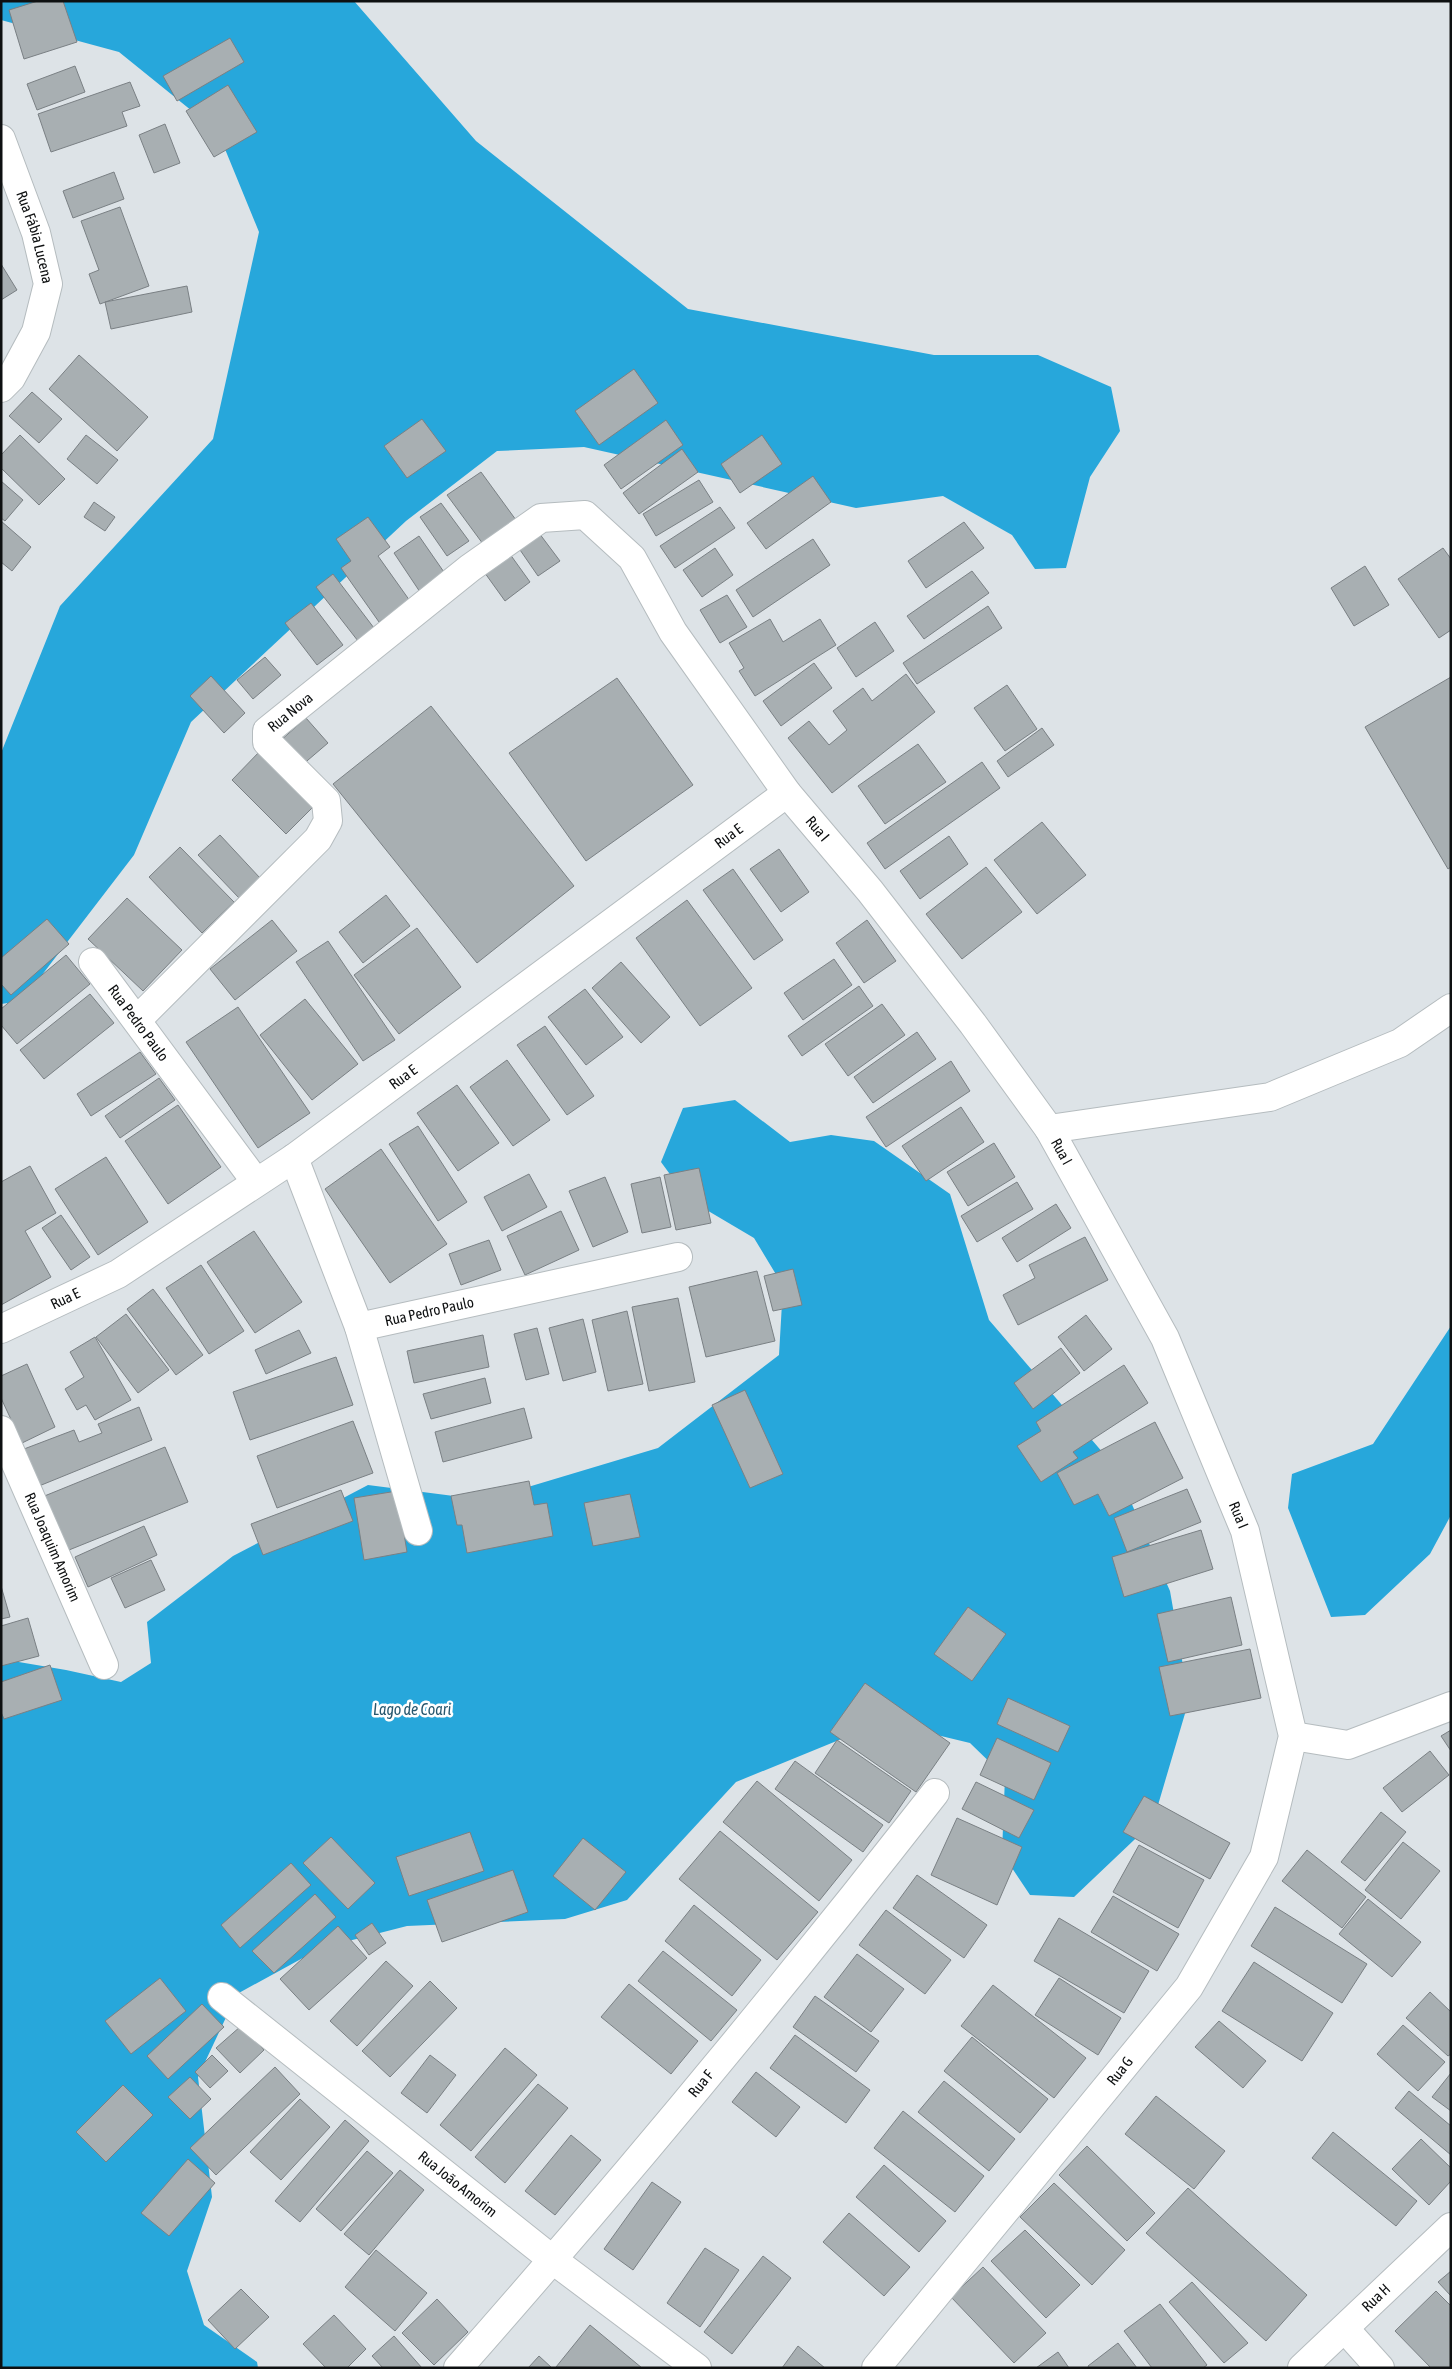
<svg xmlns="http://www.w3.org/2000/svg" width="1452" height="2369" viewBox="0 0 1452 2369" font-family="'Asap Condensed',sans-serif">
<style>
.water{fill:#27a7db}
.building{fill:#a8afb2;stroke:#7a8084}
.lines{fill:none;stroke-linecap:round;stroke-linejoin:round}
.minor-casing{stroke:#b5bcbf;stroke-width:30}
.minor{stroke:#fff;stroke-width:28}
.labels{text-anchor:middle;stroke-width:5;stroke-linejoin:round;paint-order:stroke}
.street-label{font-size:15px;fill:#0e1011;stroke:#fff}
.water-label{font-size:16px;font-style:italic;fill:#27576e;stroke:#fff}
</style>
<rect width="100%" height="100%" fill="#dde3e7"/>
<path class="water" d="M 1,1 L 354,1 L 476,141 L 688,309 L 934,355 L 1038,355 L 1111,387 L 1120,431 L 1090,477 L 1066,568 L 1035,569 L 1012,535 L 943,496 L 856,508 L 584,447 L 497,451 L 406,521 L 191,722 L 134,855 L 22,1001 L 1,1004 L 1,753 L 60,606 L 213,439 L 259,232 L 218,132 L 119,52 L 1,20 Z
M 735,1100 L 790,1142 L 831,1135 L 874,1141 L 950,1194 L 989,1320 L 1116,1468 L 1170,1591 L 1189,1700 L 1153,1822 L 1074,1897 L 1030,1895 L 1002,1853 L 1005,1777 L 970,1743 L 883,1722 L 736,1782 L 627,1900 L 565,1919 L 407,1926 L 321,1948 L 237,1994 L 198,2077 L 212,2197 L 187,2271 L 204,2325 L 257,2362 L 258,2368 L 1,2368 L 1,1659 L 66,1670 L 121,1682 L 151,1663 L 147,1622 L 233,1556 L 368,1485 L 485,1500 L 658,1448 L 779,1355 L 783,1286 L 754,1238 L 688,1199 L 661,1162 L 683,1108 Z
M 1451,1326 L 1451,1515 L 1430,1554 L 1365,1615 L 1331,1617 L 1288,1508 L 1292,1474 L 1373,1444 Z"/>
<path class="building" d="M 38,1 L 63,1 L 77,42 L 24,59 L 9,10 Z
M 230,38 L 244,62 L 177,101 L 163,76 Z
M 75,66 L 85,92 L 37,110 L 27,84 Z
M 130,82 L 140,106 L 122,112 L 127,126 L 51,152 L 38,114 Z
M 228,85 L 257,132 L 214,157 L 186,111 Z
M 165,124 L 180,163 L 154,173 L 139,135 Z
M 114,172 L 124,199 L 73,218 L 63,191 Z
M 120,207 L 149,286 L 100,304 L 89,274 L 99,270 L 81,221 Z
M 1,264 L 17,290 L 1,300 Z
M 187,286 L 192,312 L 111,329 L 105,302 Z
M 79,355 L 148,417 L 117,451 L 49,389 Z
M 634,369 L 658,403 L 599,445 L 575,411 Z
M 32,392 L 62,419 L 39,443 L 9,416 Z
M 422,419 L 446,451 L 407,478 L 384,446 Z
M 666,420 L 683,445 L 621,489 L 604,465 Z
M 20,435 L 65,479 L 39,505 L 1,468 L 1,455 Z
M 86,435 L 118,460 L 97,484 L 67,459 Z
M 762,435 L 782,464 L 740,493 L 721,464 Z
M 682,449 L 698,472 L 639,514 L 623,493 Z
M 481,472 L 516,520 L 483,544 L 447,495 Z
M 813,476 L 831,502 L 766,549 L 747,523 Z
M 699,480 L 713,502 L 656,536 L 643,514 Z
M 1,481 L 23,500 L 5,521 L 1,518 Z
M 94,502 L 115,517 L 105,531 L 84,517 Z
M 441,503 L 469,541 L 447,556 L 420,517 Z
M 720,507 L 735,528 L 675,568 L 660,546 Z
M 368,517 L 390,547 L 378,556 L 410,601 L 379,622 L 341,568 L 351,561 L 336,539 Z
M 1,521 L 31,547 L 12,571 L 1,562 Z
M 964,522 L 984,548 L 926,588 L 908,561 Z
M 539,533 L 560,561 L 538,576 L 518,547 Z
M 419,536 L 446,575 L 420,592 L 394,553 Z
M 813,539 L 830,565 L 753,617 L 736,590 Z
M 715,548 L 733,575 L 702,597 L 683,570 Z
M 1443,548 L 1451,559 L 1451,630 L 1439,638 L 1398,579 Z
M 507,550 L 530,582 L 505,601 L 482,569 Z
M 1365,566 L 1389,605 L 1354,626 L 1331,588 Z
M 972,571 L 989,593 L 924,639 L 907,616 Z
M 333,574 L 374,628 L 358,641 L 316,587 Z
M 727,595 L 747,627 L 720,643 L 700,610 Z
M 311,603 L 343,645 L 317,665 L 285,623 Z
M 988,606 L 1002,628 L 917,684 L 903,663 Z
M 770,619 L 783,642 L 820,619 L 836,645 L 755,696 L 739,671 L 744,668 L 729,643 Z
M 875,622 L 894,651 L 856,677 L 837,648 Z
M 265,657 L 281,675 L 253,699 L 237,680 Z
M 814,663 L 832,688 L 781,726 L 763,701 Z
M 906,674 L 935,712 L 832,793 L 788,738 L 809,721 L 829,745 L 847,730 L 833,711 L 863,688 L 872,701 Z
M 211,676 L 245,713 L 224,733 L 190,696 Z
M 1451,677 L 1451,867 L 1448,869 L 1365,727 Z
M 617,678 L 693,785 L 586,861 L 509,753 Z
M 1007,685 L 1037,729 L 1005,751 L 974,708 Z
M 431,706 L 574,886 L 477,963 L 333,784 Z
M 306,718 L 328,743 L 301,766 L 280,741 Z
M 1042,728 L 1054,745 L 1008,777 L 997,761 Z
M 918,744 L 946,782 L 885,824 L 858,786 Z
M 262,749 L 316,804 L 286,834 L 232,780 Z
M 982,762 L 1000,788 L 885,869 L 867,843 Z
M 1042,822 L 1086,875 L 1037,914 L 994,860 Z
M 220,835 L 260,878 L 239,898 L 198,855 Z
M 949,836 L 968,864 L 920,899 L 900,871 Z
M 180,847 L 234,902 L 202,933 L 149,877 Z
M 779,849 L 809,892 L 781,912 L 750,869 Z
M 986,867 L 1022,912 L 962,959 L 926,914 Z
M 733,869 L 783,940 L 754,960 L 703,890 Z
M 386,895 L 410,926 L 363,963 L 339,932 Z
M 127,898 L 182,950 L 143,991 L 88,939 Z
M 687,900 L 752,988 L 700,1026 L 636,938 Z
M 47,919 L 69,944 L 11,995 L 1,984 L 1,958 Z
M 272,920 L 297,951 L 235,1000 L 210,969 Z
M 867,920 L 896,961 L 864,983 L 836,943 Z
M 417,928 L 461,987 L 399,1034 L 354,975 Z
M 328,941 L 395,1040 L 363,1061 L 296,962 Z
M 66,955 L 90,984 L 17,1044 L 1,1025 L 1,1009 Z
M 834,959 L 852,985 L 803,1020 L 784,993 Z
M 621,962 L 670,1017 L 641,1043 L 592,988 Z
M 859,986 L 873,1006 L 802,1056 L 788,1036 Z
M 585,989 L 623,1037 L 586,1065 L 548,1017 Z
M 90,994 L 114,1023 L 44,1079 L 20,1050 Z
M 305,999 L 358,1064 L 312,1100 L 260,1035 Z
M 882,1004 L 905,1035 L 848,1076 L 825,1044 Z
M 238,1007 L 310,1113 L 258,1148 L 186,1042 Z
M 545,1026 L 594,1096 L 567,1115 L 517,1045 Z
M 917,1032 L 936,1059 L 873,1103 L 854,1077 Z
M 140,1052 L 156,1074 L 91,1116 L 77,1094 Z
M 507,1060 L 550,1120 L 513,1146 L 470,1087 Z
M 951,1061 L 970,1091 L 886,1147 L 866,1117 Z
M 159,1078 L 175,1100 L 120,1138 L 105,1116 Z
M 457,1085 L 499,1143 L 458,1171 L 417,1113 Z
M 178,1105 L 221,1167 L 168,1204 L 125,1141 Z
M 961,1107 L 984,1142 L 926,1181 L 902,1146 Z
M 418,1126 L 467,1202 L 438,1221 L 389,1144 Z
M 994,1143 L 1015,1177 L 968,1206 L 947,1172 Z
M 381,1149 L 447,1244 L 390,1283 L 325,1189 Z
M 106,1157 L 148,1222 L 98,1255 L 55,1189 Z
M 30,1166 L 56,1213 L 25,1231 L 51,1277 L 1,1305 L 1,1182 Z
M 699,1168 L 711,1223 L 676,1230 L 664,1175 Z
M 529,1174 L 547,1207 L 502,1231 L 484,1197 Z
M 605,1177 L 628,1232 L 593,1247 L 569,1191 Z
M 660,1177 L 671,1227 L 642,1233 L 631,1184 Z
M 1017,1182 L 1033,1209 L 977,1242 L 961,1216 Z
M 1056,1204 L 1071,1228 L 1017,1262 L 1002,1238 Z
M 561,1211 L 579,1250 L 525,1275 L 507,1236 Z
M 61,1215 L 90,1257 L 71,1270 L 42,1228 Z
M 254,1231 L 302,1302 L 255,1333 L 207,1262 Z
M 1085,1237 L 1108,1280 L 1018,1325 L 1003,1295 L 1035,1278 L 1029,1265 Z
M 489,1240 L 501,1270 L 461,1285 L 449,1254 Z
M 201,1265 L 244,1331 L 209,1354 L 166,1288 Z
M 793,1269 L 802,1305 L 773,1311 L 764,1276 Z
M 757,1271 L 775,1341 L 706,1357 L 689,1287 Z
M 153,1289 L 203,1355 L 176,1375 L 127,1309 Z
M 678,1298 L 695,1382 L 649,1391 L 632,1307 Z
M 627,1311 L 643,1384 L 608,1391 L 592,1320 Z
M 126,1314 L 169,1370 L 138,1393 L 96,1337 Z
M 1086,1315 L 1112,1349 L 1084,1371 L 1058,1337 Z
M 583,1319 L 596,1372 L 563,1381 L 549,1328 Z
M 537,1328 L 549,1374 L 526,1380 L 514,1334 Z
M 299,1330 L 311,1353 L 266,1374 L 255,1350 Z
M 483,1335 L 489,1367 L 414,1383 L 407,1351 Z
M 95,1337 L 131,1400 L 95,1420 L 86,1405 L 77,1410 L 65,1389 L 84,1377 L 70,1352 Z
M 1061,1348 L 1080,1373 L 1033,1409 L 1014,1383 Z
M 336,1357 L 353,1405 L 250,1440 L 233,1392 Z
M 27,1364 L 55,1427 L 22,1443 L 1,1398 L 1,1376 Z
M 1124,1365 L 1148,1403 L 1073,1452 L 1078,1458 L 1041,1482 L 1017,1446 L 1041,1431 L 1036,1422 Z
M 485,1378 L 491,1403 L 431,1419 L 423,1394 Z
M 745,1390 L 783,1474 L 750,1488 L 712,1405 Z
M 139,1407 L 152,1440 L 39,1486 L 24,1449 L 74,1430 L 79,1442 L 102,1433 L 98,1424 Z
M 524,1408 L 532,1438 L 443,1462 L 435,1432 Z
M 353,1421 L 373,1473 L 277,1508 L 257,1456 Z
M 1155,1422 L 1183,1478 L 1109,1516 L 1098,1494 L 1074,1505 L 1057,1473 Z
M 165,1447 L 188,1502 L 64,1552 L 42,1497 Z
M 529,1481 L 534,1505 L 547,1503 L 553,1536 L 467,1553 L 462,1525 L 457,1525 L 451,1496 Z
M 1187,1489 L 1201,1522 L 1127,1552 L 1114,1518 Z
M 341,1490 L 353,1521 L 263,1555 L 251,1524 Z
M 397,1491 L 407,1552 L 364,1560 L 354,1498 Z
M 630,1494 L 640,1537 L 593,1546 L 584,1503 Z
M 144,1526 L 157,1555 L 88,1587 L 75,1557 Z
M 1201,1530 L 1213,1569 L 1124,1597 L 1112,1557 Z
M 151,1560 L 165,1590 L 125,1608 L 111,1578 Z
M 1,1586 L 10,1617 L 1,1619 Z
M 1231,1597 L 1242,1645 L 1168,1662 L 1157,1614 Z
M 968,1607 L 1006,1634 L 972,1681 L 934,1654 Z
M 28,1618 L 39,1656 L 1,1666 L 1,1626 Z
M 1250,1649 L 1261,1698 L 1170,1716 L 1159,1667 Z
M 50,1665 L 62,1700 L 4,1719 L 1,1712 L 1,1682 Z
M 865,1683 L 950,1743 L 916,1792 L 830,1732 Z
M 1008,1698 L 1070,1726 L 1058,1752 L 997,1724 Z
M 1451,1730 L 1451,1751 L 1441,1736 Z
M 997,1738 L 1051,1763 L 1034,1800 L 980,1775 Z
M 837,1740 L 911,1791 L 889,1823 L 815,1773 Z
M 1430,1751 L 1449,1775 L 1402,1812 L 1383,1788 Z
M 795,1761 L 883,1825 L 863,1852 L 775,1789 Z
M 757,1781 L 852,1860 L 819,1901 L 723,1822 Z
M 976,1782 L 1034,1810 L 1019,1838 L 962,1809 Z
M 1144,1796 L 1230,1843 L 1210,1879 L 1123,1832 Z
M 1381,1812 L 1406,1832 L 1365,1881 L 1341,1862 Z
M 957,1818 L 1022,1847 L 997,1905 L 931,1875 Z
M 720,1831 L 818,1912 L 777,1960 L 679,1879 Z
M 470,1832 L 484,1871 L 409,1896 L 396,1857 Z
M 331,1837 L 375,1883 L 348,1909 L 303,1863 Z
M 583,1838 L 626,1872 L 595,1910 L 553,1876 Z
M 1403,1842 L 1440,1871 L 1401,1919 L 1365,1890 Z
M 1139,1845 L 1204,1880 L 1178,1928 L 1113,1892 Z
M 1307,1850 L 1366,1897 L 1342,1928 L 1282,1881 Z
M 291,1863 L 311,1885 L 240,1948 L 221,1925 Z
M 513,1870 L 528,1912 L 442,1942 L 427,1900 Z
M 917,1875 L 987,1925 L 964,1958 L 893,1908 Z
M 315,1894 L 336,1917 L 274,1973 L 252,1951 Z
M 1113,1896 L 1179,1934 L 1157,1971 L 1091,1932 Z
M 1368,1899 L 1421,1942 L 1392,1977 L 1339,1934 Z
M 694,1905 L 761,1960 L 732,1996 L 665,1941 Z
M 1275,1907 L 1367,1964 L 1342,2003 L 1251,1946 Z
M 886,1910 L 951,1960 L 925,1994 L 859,1945 Z
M 1059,1918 L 1149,1971 L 1124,2013 L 1034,1961 Z
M 372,1923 L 386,1943 L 369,1955 L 355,1935 Z
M 338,1926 L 367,1958 L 309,2010 L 280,1979 Z
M 663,1951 L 737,2010 L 711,2041 L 638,1981 Z
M 857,1954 L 904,1989 L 871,2032 L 824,1997 Z
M 386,1961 L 413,1986 L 357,2046 L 330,2021 Z
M 1254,1962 L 1333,2013 L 1302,2061 L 1222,2011 Z
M 160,1978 L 186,2011 L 131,2054 L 105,2021 Z
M 1059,1978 L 1121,2018 L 1098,2055 L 1035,2015 Z
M 430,1981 L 457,2008 L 390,2077 L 362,2051 Z
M 629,1984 L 698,2041 L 671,2074 L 601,2017 Z
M 993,1985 L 1086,2058 L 1054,2098 L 961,2026 Z
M 1430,1992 L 1451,2012 L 1451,2054 L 1448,2056 L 1406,2018 Z
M 815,1996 L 879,2041 L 856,2072 L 793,2027 Z
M 202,2004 L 224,2027 L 168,2079 L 147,2056 Z
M 1219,2021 L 1266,2061 L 1243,2088 L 1195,2047 Z
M 1403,2025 L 1445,2062 L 1418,2091 L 1377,2054 Z
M 241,2026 L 264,2050 L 240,2073 L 216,2048 Z
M 795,2035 L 870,2090 L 846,2123 L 770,2068 Z
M 972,2037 L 1048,2099 L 1020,2133 L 944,2071 Z
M 505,2048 L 537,2075 L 471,2151 L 440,2125 Z
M 212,2055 L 228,2071 L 210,2088 L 195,2072 Z
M 430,2055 L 456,2075 L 427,2113 L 401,2093 Z
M 275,2067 L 300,2094 L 216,2175 L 190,2148 Z
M 756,2072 L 800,2107 L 776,2137 L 732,2102 Z
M 1451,2073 L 1451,2111 L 1432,2097 Z
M 190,2077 L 211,2099 L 190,2119 L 168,2097 Z
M 944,2081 L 1015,2139 L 989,2171 L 918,2112 Z
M 538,2084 L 568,2108 L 505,2183 L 475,2157 Z
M 123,2085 L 153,2115 L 106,2162 L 76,2132 Z
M 1409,2091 L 1451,2126 L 1451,2155 L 1395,2108 Z
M 1156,2096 L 1225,2151 L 1194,2189 L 1125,2134 Z
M 300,2099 L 330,2127 L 281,2180 L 250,2152 Z
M 903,2111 L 984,2176 L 955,2212 L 874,2148 Z
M 345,2120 L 369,2141 L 300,2222 L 275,2201 Z
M 1333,2132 L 1417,2201 L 1396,2226 L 1312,2158 Z
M 571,2135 L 601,2160 L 555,2215 L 525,2191 Z
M 1421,2139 L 1451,2168 L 1451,2181 L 1429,2205 L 1392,2169 Z
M 1087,2146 L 1155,2213 L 1127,2241 L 1059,2175 Z
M 367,2151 L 393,2173 L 341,2231 L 316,2209 Z
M 188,2159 L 215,2183 L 169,2236 L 141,2213 Z
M 884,2165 L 946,2221 L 919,2252 L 856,2197 Z
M 400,2170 L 424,2190 L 369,2255 L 344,2234 Z
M 652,2182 L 681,2202 L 633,2270 L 604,2249 Z
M 1054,2183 L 1125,2250 L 1092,2285 L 1020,2217 Z
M 1188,2188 L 1307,2295 L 1266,2341 L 1146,2233 Z
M 849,2213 L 910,2267 L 884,2296 L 823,2242 Z
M 1025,2230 L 1080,2285 L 1046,2318 L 991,2261 Z
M 705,2248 L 739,2270 L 700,2327 L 667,2303 Z
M 376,2250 L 427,2293 L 395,2331 L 345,2287 Z
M 763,2256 L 791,2278 L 732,2354 L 704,2332 Z
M 983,2267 L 1046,2333 L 1014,2363 L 951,2297 Z
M 1451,2271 L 1451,2296 L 1438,2282 Z
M 1192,2282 L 1248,2343 L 1224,2363 L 1169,2302 Z
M 241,2289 L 269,2317 L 235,2349 L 208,2320 Z
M 1436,2291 L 1451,2306 L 1451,2368 L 1431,2368 L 1395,2331 Z
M 437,2299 L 468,2332 L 434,2365 L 402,2333 Z
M 1160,2304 L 1207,2365 L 1203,2368 L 1152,2368 L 1124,2331 Z
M 334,2315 L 366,2349 L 347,2368 L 326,2368 L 303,2344 Z
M 590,2325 L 642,2368 L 556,2367 Z
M 394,2336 L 422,2368 L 383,2368 L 372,2356 Z
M 1118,2343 L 1137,2368 L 1089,2368 L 1088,2366 Z
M 798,2346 L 825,2368 L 782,2368 Z
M 1058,2352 L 1069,2368 L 1036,2368 Z
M 539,2356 L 552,2368 L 528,2368 Z"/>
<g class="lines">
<defs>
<g id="minor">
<path id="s1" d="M 1,139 L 36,233 L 48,284 L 36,332 L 11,378 L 1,388"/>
<path id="s2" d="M 93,962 L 256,1182"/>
<path id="s3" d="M 137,1020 L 318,839 L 328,821 L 326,801 L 267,742 L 267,731 L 470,568 L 541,518 L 585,515 L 632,558 L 673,632 L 787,793 L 870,891 L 973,1024 L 1049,1129 L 1165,1338 L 1245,1531 L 1293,1736 L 1264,1857 L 1189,1987 L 876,2368"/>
<path d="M 1049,1129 L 1270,1097 L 1400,1043 L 1451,1008"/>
<path d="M 294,1158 L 359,1327 L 418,1531"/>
<path id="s4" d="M 359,1327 L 678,1257"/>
<path id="s5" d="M 1,1329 L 118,1274 L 294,1158 L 787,793"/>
<path id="s6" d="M 1,1430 L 104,1665"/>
<path d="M 1293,1736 L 1348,1745 L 1451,1706"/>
<path id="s7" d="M 222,1997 L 553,2260 L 697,2368"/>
<path d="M 1345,2329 L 1380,2368"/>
<path id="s8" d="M 458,2368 C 623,2181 782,1989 935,1793"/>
<path id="s9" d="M 1302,2368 L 1451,2227"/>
</g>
</defs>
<use href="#minor" class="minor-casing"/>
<use href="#minor" class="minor"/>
</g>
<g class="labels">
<g class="street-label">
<text dy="5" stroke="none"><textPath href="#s1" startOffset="104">Rua Fábia Lucena</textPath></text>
<text dy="5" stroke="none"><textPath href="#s3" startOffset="421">Rua Nova</textPath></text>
<text dy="5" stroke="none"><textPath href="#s3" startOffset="1175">Rua I</textPath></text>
<text dy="5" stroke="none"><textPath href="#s5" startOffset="881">Rua E</textPath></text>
<text dy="5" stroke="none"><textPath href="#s2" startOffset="76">Rua Pedro Paulo</textPath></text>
<text dy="5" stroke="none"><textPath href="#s5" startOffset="476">Rua E</textPath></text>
<text dy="5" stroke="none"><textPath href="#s3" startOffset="1580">Rua I</textPath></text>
<text dy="5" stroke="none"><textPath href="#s5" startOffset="71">Rua E</textPath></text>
<text dy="5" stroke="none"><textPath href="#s4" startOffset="72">Rua Pedro Paulo</textPath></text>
<text dy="5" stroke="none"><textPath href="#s3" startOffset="1985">Rua I</textPath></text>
<text dy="5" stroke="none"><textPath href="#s6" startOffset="128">Rua Joaquim Amorim</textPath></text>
<text transform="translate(1120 2071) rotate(-51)" y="5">Rua G</text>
<text dy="5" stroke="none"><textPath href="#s8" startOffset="374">Rua F</textPath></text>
<text dy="5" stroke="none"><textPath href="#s7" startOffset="301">Rua João Amorim</textPath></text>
<text dy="5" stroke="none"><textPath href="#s9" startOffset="102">Rua H</textPath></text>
</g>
<g class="water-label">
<text x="412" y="1715">Lago de Coari</text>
</g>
</g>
<rect width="1452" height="2369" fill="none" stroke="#0e1011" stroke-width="5"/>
</svg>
